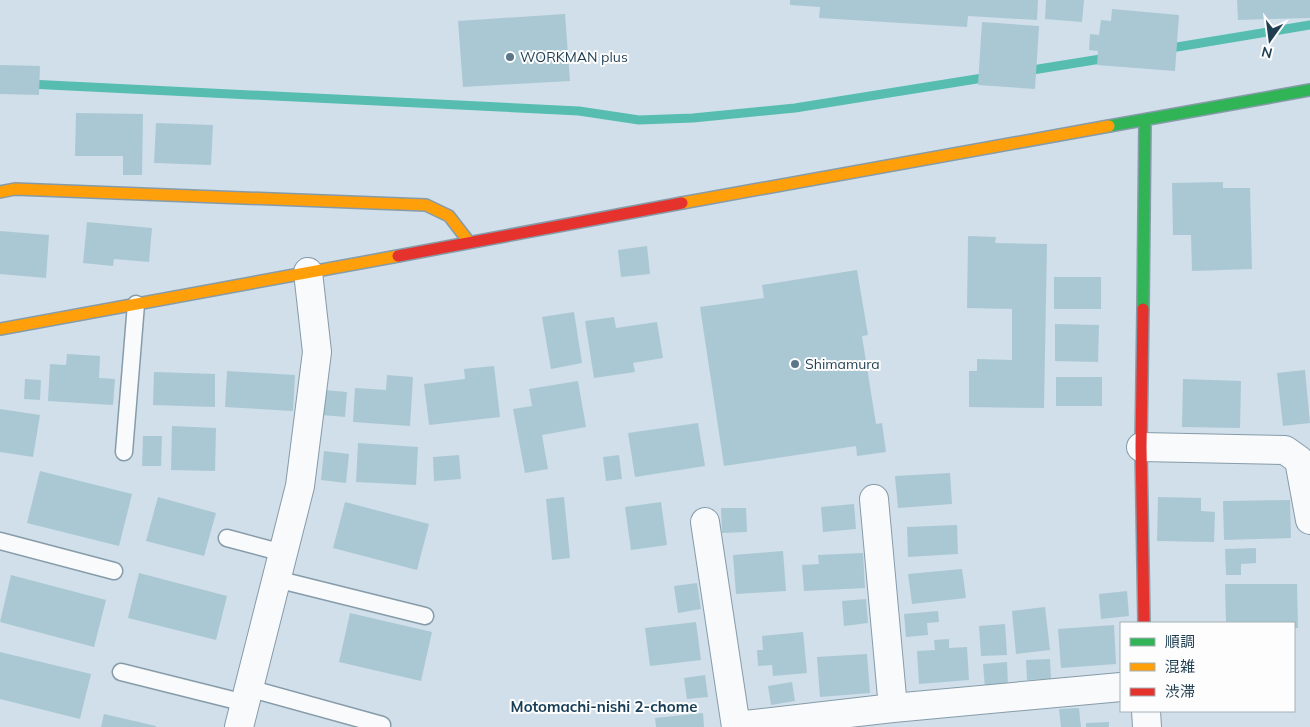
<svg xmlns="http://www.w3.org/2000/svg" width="1310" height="727" viewBox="0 0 1310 727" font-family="Mulish,'Noto Sans JP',sans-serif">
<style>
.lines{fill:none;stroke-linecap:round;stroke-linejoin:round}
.stream{stroke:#56bdb0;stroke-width:9}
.building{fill:#aac8d3}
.lane-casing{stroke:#869ba9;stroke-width:19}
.street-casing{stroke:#869ba9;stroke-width:30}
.fast-casing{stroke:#869ba9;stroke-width:14}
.slow-casing{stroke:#869ba9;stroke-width:14}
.jam-casing{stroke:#869ba9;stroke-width:14}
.lane{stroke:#f8fafc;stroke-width:16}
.street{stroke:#f8fafc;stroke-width:28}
.fast{stroke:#30b455;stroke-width:11}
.slow{stroke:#ff9f0a;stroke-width:11}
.jam{stroke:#e5322d;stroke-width:11}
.poi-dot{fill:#5d7687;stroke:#fdfdfd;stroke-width:2}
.labels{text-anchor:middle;stroke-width:4;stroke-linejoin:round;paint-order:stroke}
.poi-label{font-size:14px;fill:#1f3e52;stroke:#fdfdfd;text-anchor:start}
.neighbourhood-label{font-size:15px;font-weight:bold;fill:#173e56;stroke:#fdfdfd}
</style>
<rect width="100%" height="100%" fill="#d0dfea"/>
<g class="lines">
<path class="stream" d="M 1165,49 L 1310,25
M 1026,71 L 1107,58
M 29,84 L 579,111 L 639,120 L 693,118 L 795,108 L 989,77"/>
</g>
<path class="building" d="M 790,0 L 1038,0 L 1037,20 L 968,16 L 967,27 L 819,18 L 820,7 L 790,5 Z
M 1046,0 L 1084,0 L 1082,22 L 1045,19 Z
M 1237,0 L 1310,0 L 1310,18 L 1238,20 Z
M 1112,9 L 1179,15 L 1175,71 L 1097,65 L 1098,51 L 1089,50 L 1090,34 L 1099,35 L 1101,20 L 1111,21 Z
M 565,14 L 570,81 L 463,87 L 458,21 Z
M 982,22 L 1039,26 L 1035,89 L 978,85 Z
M 0,65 L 40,66 L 39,95 L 0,94 Z
M 76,113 L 143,114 L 142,175 L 123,175 L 123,156 L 75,156 Z
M 156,123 L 213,125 L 211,165 L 154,163 Z
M 1223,182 L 1223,188 L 1250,188 L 1252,269 L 1192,271 L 1191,235 L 1173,235 L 1172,183 Z
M 87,222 L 152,228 L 149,262 L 114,259 L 113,266 L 83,263 Z
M 0,231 L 49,235 L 46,278 L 0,274 Z
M 968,236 L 996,237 L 995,243 L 1047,244 L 1044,408 L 969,407 L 969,371 L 977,371 L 977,359 L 1012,360 L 1012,309 L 967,308 Z
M 647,246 L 650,274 L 621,277 L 618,250 Z
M 857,270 L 868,335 L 862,336 L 876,424 L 882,423 L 886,452 L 857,456 L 856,446 L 724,466 L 700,307 L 764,298 L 762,285 Z
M 1054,277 L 1101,277 L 1101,309 L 1054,309 Z
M 574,312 L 582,363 L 551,369 L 542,317 Z
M 614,317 L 616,328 L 657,322 L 663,358 L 633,363 L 635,372 L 594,378 L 585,321 Z
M 1055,324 L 1099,325 L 1098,362 L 1055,361 Z
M 67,354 L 100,356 L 99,378 L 115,379 L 113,405 L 48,401 L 50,364 L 66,365 Z
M 494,366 L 500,417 L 429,425 L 424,384 L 465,379 L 464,369 Z
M 1305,370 L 1310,423 L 1283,426 L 1277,373 Z
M 227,371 L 295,375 L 293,411 L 225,407 Z
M 154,372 L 215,374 L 215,407 L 153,405 Z
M 387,375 L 413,377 L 410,426 L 353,422 L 355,388 L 386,390 Z
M 1056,377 L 1102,377 L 1102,406 L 1056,406 Z
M 25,379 L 41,380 L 40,400 L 24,399 Z
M 1183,379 L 1241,381 L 1240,428 L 1182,427 Z
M 578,381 L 586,427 L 542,435 L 548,469 L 525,473 L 513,409 L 532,406 L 529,389 Z
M 324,390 L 347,392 L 345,417 L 322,415 Z
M 0,409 L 40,415 L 33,457 L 0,452 Z
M 698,423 L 705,466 L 635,477 L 628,433 Z
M 172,426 L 216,428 L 215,471 L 171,470 Z
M 143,436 L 162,436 L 161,466 L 142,466 Z
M 358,443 L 418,447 L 416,485 L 356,482 Z
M 324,451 L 349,454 L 346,483 L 321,480 Z
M 459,455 L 461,479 L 434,481 L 433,457 Z
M 619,455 L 622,479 L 606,481 L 603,457 Z
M 40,471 L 132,494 L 119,546 L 27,523 Z
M 950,473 L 952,504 L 898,508 L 895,476 Z
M 158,497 L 216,513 L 204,556 L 146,541 Z
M 564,497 L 570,558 L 552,560 L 546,499 Z
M 1158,497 L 1201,498 L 1201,511 L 1215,512 L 1214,542 L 1157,541 Z
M 1290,500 L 1291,538 L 1224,540 L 1223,501 Z
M 345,502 L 429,524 L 417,570 L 333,548 Z
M 661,502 L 667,545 L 631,550 L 625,507 Z
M 854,504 L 856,529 L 823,532 L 821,507 Z
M 721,508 L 746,508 L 747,532 L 722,533 Z
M 957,525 L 958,554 L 908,557 L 907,527 Z
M 1256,548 L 1256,563 L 1241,564 L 1241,575 L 1226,575 L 1225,549 Z
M 783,551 L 786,591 L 736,594 L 733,555 Z
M 863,553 L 865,588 L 804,591 L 802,565 L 819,564 L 818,555 Z
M 962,569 L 966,598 L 912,604 L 908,574 Z
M 139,573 L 227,596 L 216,640 L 128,618 Z
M 11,575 L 106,600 L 94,647 L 0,622 Z
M 697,583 L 701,609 L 678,613 L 674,586 Z
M 1225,584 L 1297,584 L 1298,628 L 1294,628 L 1294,623 L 1226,623 Z
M 1127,591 L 1129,616 L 1101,619 L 1099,594 Z
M 866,599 L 868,623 L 844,626 L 842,601 Z
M 1045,607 L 1050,650 L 1016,654 L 1012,611 Z
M 938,611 L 939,622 L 927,623 L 928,635 L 906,637 L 904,614 Z
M 350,613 L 432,632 L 421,681 L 339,662 Z
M 696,622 L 701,660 L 650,666 L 645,628 Z
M 1005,624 L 1007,655 L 981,656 L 979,626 Z
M 1114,625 L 1116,664 L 1061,668 L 1058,629 Z
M 803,632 L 807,673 L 773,676 L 772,665 L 758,666 L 757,650 L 763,650 L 762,636 Z
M 949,639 L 949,648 L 967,647 L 969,680 L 919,684 L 917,651 L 935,650 L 934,640 Z
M 0,652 L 91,674 L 80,719 L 0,699 Z
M 867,654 L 870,693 L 820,697 L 817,657 Z
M 1050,659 L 1051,679 L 1027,680 L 1026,660 Z
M 1007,662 L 1008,687 L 985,688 L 983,664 Z
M 705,675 L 708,697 L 687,699 L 684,678 Z
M 792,682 L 795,701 L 771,705 L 768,686 Z
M 1079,708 L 1081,727 L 1061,727 L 1059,709 Z
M 703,713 L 704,727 L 656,727 L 655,718 Z
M 104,714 L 156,726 L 156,727 L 101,727 Z
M 1109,722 L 1109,727 L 1086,727 L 1086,723 Z"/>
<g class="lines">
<defs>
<path id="lane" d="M 124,452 L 136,304
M 227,538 L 283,553
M 0,541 L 114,571
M 276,579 L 425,616
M 121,672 L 245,703
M 248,688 L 382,725"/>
<path id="street" d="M 1141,447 L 1285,450 L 1299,460 L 1310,520
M 874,499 L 893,708
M 705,522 L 736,727
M 1146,711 L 1147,727
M 736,726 L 893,708 L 1121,687
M 239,727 L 300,486 L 317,352 L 308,272"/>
<path id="fast" d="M 1109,126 L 1310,90
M 1143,309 L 1145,120"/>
<path id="slow" d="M 0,192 L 15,189 L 426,205 L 449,216 L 469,242
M 682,203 L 1109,126
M 0,329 L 398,256"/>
<path id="jam" d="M 398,256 L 682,203
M 1143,309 L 1141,447 L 1144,623"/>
</defs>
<use href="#lane" class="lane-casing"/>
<use href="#street" class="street-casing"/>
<use href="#fast" class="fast-casing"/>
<use href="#slow" class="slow-casing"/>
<use href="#jam" class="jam-casing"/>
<use href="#lane" class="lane"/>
<use href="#street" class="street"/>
<use href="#fast" class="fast"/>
<use href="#slow" class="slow"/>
<use href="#jam" class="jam"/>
</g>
<g class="poi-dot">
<circle cx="510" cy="57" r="5"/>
<circle cx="795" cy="364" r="5"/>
</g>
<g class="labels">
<g class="poi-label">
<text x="520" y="62">WORKMAN plus</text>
<text x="805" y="369">Shimamura</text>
</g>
<g class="neighbourhood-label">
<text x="604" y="712">Motomachi-nishi 2-chome</text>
</g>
</g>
<rect x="1120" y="622" width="175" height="90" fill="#fdfdfd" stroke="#a4b1b9"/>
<rect x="1130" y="638" width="25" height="8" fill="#30b455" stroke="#a4b1b9"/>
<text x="1165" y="647" font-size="15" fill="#1f3e52">順調</text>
<rect x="1130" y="663" width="25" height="8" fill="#ff9f0a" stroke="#a4b1b9"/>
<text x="1165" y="672" font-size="15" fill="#1f3e52">混雑</text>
<rect x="1130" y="688" width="25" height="8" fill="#e5322d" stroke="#a4b1b9"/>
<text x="1165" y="697" font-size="15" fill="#1f3e52">渋滞</text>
<g transform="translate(1270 40) rotate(194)" stroke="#fdfdfd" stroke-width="4" paint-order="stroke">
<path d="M0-4L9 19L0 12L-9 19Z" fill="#1f3e52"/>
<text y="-8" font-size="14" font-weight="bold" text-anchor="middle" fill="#1f3e52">N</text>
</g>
</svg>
